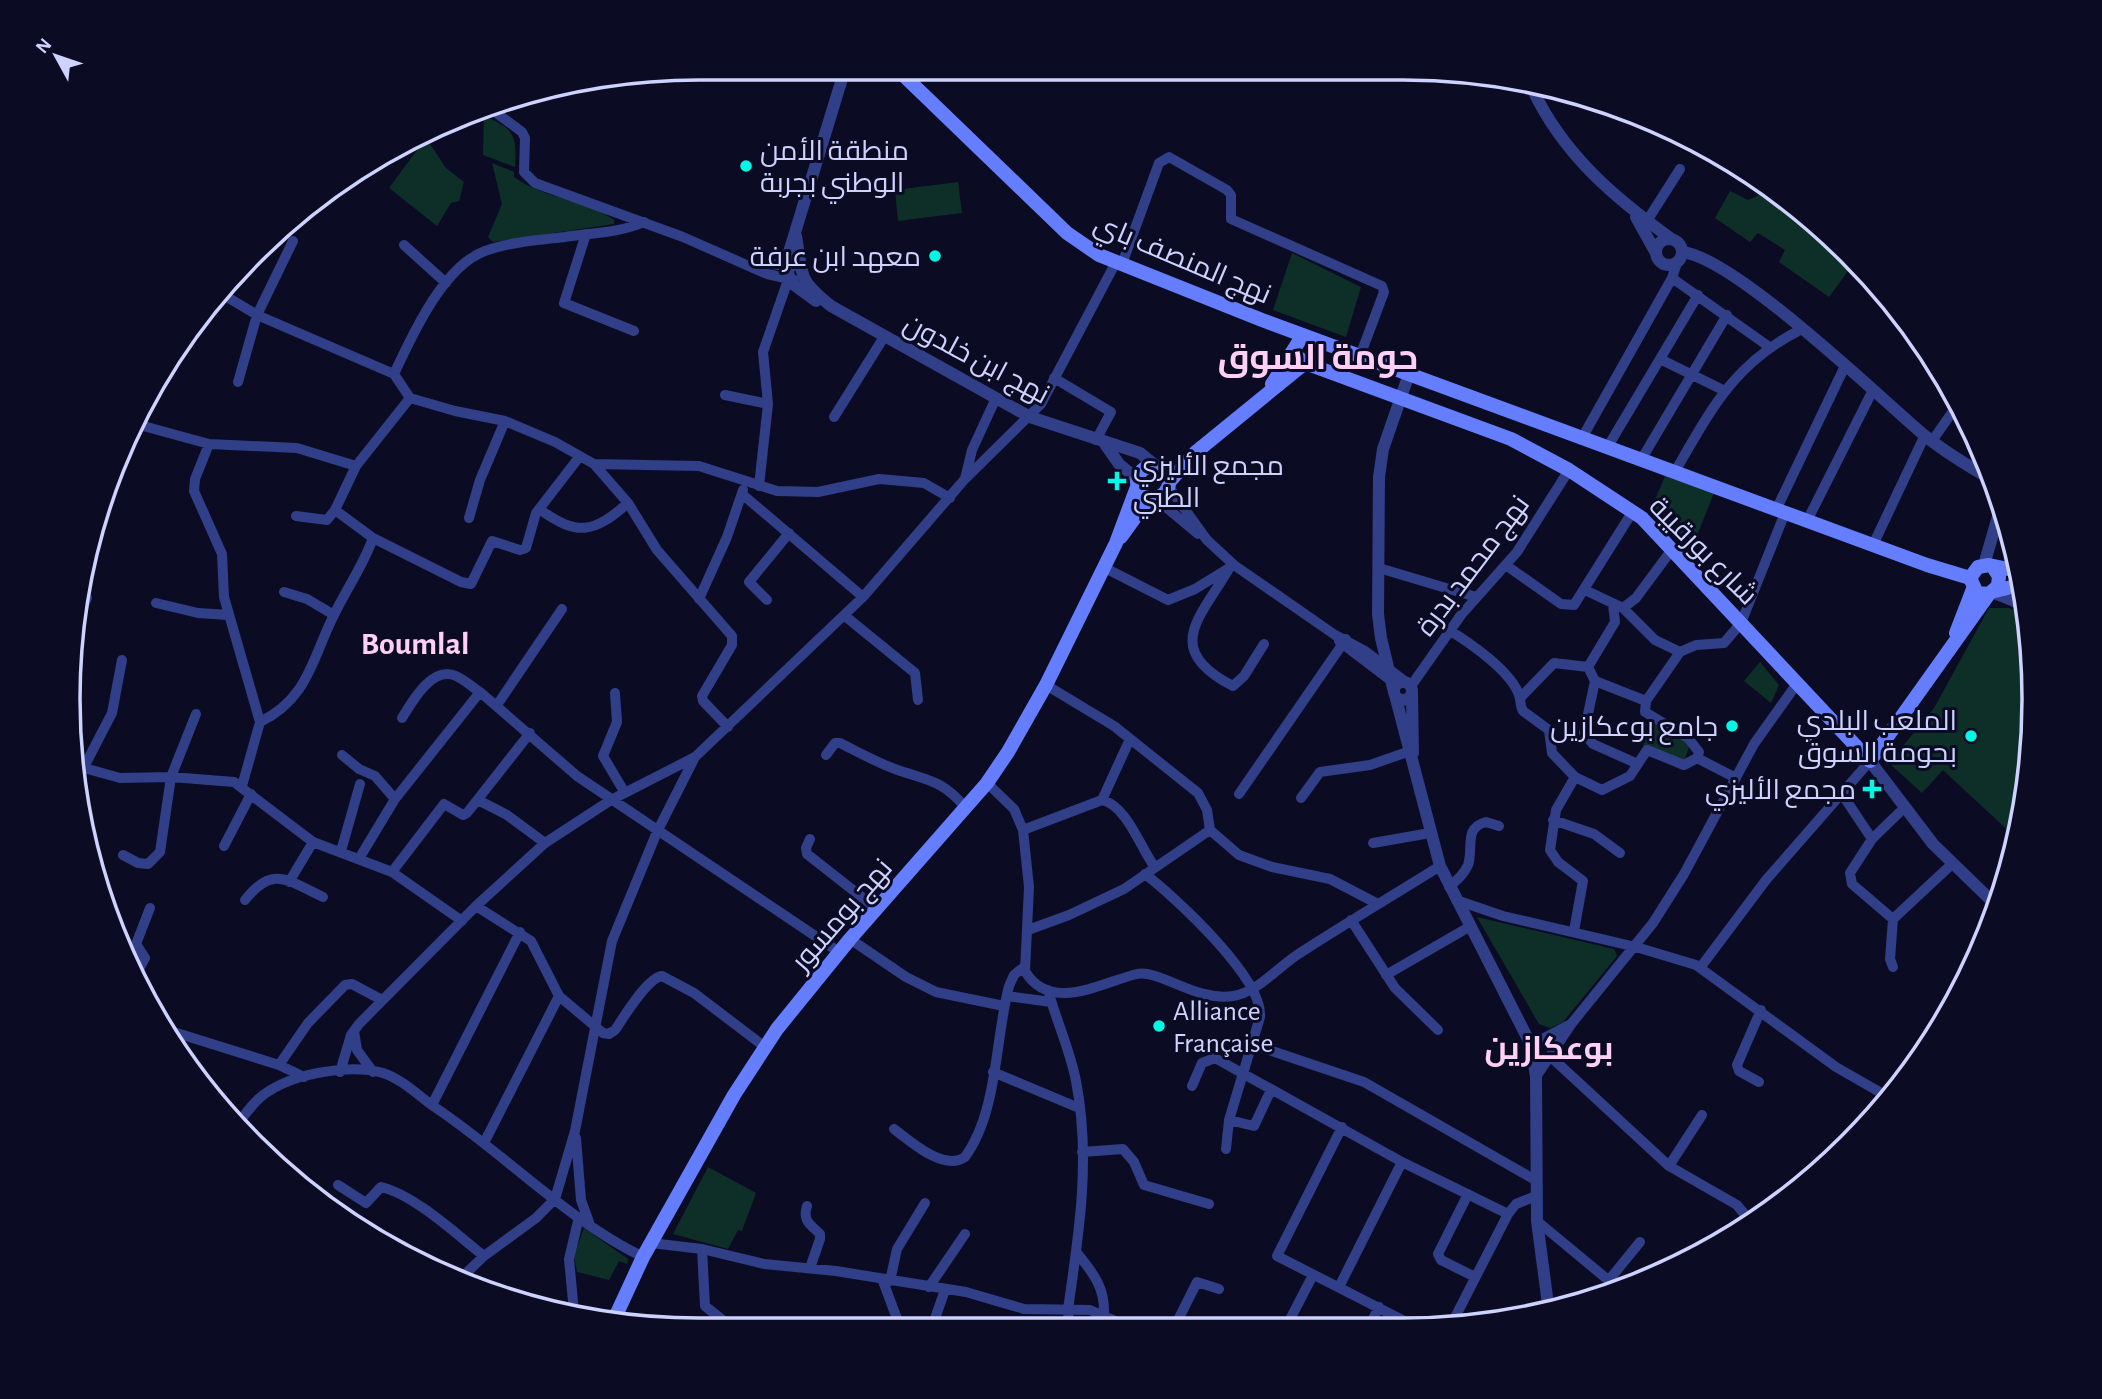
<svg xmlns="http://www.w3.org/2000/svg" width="2102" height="1399" viewBox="0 0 2102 1399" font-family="'Alegreya Sans',Cairo,sans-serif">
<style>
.green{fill:#0e2f27}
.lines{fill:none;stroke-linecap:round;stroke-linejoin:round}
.minor{stroke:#313e88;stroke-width:10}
.tertiary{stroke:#313e88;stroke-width:12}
.secondary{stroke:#657eff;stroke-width:14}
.poi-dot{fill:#00f9e4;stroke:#0b0c24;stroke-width:2.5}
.labels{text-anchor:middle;stroke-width:6;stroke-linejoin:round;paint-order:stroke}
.poi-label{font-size:28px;fill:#ced2ff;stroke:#0b0c24;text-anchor:end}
.street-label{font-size:28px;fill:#ced2ff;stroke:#0b0c24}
.quarter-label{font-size:32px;font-weight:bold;fill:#ffd0f7;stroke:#0b0c24}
.district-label{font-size:35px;font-weight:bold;fill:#ffd0f7;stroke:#0b0c24}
.rim{fill:none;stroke:#ced2ff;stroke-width:3.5}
</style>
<rect width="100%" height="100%" fill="#0b0c24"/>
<path class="green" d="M 484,116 C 514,129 517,134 515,167 L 483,155 Z
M 426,138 L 446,168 L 464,182 L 459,201 L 451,203 L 437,226 L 389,188 Z
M 492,163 L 514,172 L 514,177 C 546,200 588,200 614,220 L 614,224 L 493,242 L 488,237 L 502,204 Z
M 958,182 L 962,213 L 898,221 L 895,190 Z
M 1763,188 L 1819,225 L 1854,263 L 1829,297 L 1779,262 L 1785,250 L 1758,233 L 1750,242 L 1715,218 L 1730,191 L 1748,200 L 1757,196 Z
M 1292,253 L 1361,287 L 1346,337 L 1273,310 Z
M 1665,476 L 1714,493 L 1690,553 L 1650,512 Z
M 1989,608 L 2009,608 L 2025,616 C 2037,689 2032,765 2015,837 L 1943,770 L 1922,793 L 1889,763 L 1934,708 Z
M 1760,662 L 1779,685 L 1771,703 L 1744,681 Z
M 1654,721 L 1690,744 L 1684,762 L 1643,746 Z
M 1477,917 L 1614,949 L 1617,956 L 1563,1022 L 1550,1028 L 1539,1024 Z
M 708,1167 L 756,1193 L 742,1231 L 738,1230 L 728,1249 L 673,1234 Z
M 584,1228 L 628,1259 L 627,1264 L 619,1261 L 609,1280 L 577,1272 L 574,1256 Z"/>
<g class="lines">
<path class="minor" d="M 487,106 L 522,132 L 525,138 L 524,172 L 535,183 L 683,237 L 767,274 L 794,280
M 351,174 L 359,170
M 1645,224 L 1680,169
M 586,234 L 564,303 L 634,331
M 404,245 L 446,283
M 1122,264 L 1159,163 L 1169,157 L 1227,190 L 1231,195 L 1231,219 L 1382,286 L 1384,292 L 1360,356
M 756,267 L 764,263 L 792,267
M 1672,278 L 1768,346
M 222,294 L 257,315 L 394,374 L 410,398 L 455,411 L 505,421 L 555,442 L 594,464 L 699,466 L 777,491 L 818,492 L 879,479 L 891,480 L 924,483 L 950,498
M 1662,360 L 1725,391
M 394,374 C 412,336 443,266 485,251 C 510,242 539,240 565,237 C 591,233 619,233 644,222
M 1054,378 L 1111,412 L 1096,440
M 238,382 L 257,315 L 293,241
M 725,395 L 768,404
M 834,417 L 884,337
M 136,424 L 209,444 L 297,448 L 356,466
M 1582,438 L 1672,278 L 1677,263
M 1932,441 L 1958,404
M 209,444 L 195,479 L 194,491 L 222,554 L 224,597 L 260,722 L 242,786
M 1607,448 L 1698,295
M 1641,460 L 1727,315
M 594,464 L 628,503 L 657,550 L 732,636 L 732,645 L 702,696 L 703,701 L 728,727
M 1674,473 C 1711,410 1733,364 1800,330
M 965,479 L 972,450 L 996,398
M 759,486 L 768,404 L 763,352 L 788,280
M 1168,486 L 1207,540 L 1234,565
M 742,494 L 863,597
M 1155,498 L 1198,534
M 539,509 C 577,536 593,534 628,503
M 1776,510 L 1845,366
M 296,516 L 327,520 L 335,510
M 469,518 L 480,480 L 505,421
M 1807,521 L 1873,390
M 373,538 L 461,582 L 471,584 L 492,541 L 520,550 L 526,548 L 536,513 L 580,456
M 1873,545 L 1925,435
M 1507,566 L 1561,604 L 1574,605 L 1633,511
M 1103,567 L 1168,600 L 1195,589 L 1234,565 L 1335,635 L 1365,651 L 1406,682
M 1230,567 C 1201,617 1161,649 1233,686 L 1244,676 L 1264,644
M 1379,568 L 1476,597
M 1585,590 L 1623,608 L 1655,640 L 1680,652 L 1696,645 L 1724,643 L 1741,623 L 1785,513
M 284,592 L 307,599 L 334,615
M 1992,593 L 2024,606
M 699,599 L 727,537 L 743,490
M 767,600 L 749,582 L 789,533
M 156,603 L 198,613 L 228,615
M 1613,604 L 1615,622 L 1588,667 L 1595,681 L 1584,733 L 1593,744 L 1638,764
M 1623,608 L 1636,598 L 1673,548
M 79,616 L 87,598
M 845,616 L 915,673 L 918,700
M 1449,630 C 1470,643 1511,671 1519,695 C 1521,701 1520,706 1523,711 L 1549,730 L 1552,753 L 1575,777 L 1602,790 L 1630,776 L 1647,750 L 1684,765 L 1697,758 L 1699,752 L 1688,738 L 1645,712 L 1646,701 L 1680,652
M 1339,641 L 1394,683
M 1595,681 L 1646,701
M 1046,685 L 1114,726 L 1198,793 L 1207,810 L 1210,830 L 1239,855 L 1272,867 L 1330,879 L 1378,904
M 1411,686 L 1461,615 L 1517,552 L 1569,470
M 615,693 L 617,722 L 603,756 L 625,793
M 1521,697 L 1554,663 L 1588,667
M 497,705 L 562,609
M 402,718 C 412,702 432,665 456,676 C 465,680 472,687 480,692
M 260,722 C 309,698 312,658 334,615 C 347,588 363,566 373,538 L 335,510 L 356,466 L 410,398
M 342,755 L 359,769 L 375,776 L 395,799
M 826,755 L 835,743 L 840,743 C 858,752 876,762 895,769 C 928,781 941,779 965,807
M 1697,758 L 1736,778
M 77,766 L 120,778 L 171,777 L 234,782 L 313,842 L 392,872 L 462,921
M 84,767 L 112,713 L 122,660
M 987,783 L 1014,809 L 1023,830 L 1029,887 L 1025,971 C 1050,1014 1103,982 1137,974 C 1159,969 1196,1002 1233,996 C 1257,993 1280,965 1300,953 C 1346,923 1394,895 1440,866
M 1239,794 L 1346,639
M 1842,794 L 1872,839
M 1301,798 L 1320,772 L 1370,765 L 1413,750
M 478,800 L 507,815 L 545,843
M 1102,800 C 1127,806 1140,847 1154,866
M 1553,820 L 1594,834 L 1620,853
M 1023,830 L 1102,800 L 1130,739
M 810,839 L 806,848 L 807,854 L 877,909
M 1373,843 L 1430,833
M 224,846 L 251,794
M 341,851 L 360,784
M 123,855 L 138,863 L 148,864 L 160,852 L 171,777 L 196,714
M 360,857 L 395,799 L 480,692 L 577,776 L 839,952
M 392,872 L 444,804 L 463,815 L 467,813 L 530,733
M 1145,874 C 1175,897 1264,979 1260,1017 L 1229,1120 L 1226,1149
M 289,882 L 313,842
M 1449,887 C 1457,880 1464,874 1468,865 C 1474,848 1463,828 1486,822 L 1499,826
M 245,900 C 273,864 288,881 323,897
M 1456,900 L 1503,916 L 1636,947 L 1696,965 L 1836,1067 L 1890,1098
M 476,906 L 531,941 L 559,996 L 603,1033 L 609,1034 L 615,1030 C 624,1017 647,978 662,976 L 694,993 L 765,1047
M 1893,919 L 1952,864
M 1351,920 L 1395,988 L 1438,1030
M 1028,930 L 1069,915 L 1124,889 L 1210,830
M 1574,931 L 1583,881 L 1558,862 L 1550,850 L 1556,810 L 1575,777
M 850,939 L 906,977 L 936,992 L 1004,1006
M 1893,967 L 1890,959 L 1893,919 L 1852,884 L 1850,873 L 1872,839 L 1904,808
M 1700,968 L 1766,880 L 1870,761
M 137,973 L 145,958 L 136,944 L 150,908
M 1386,975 L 1469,927
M 1048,990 C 1056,1020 1070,1050 1076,1081 C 1091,1158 1079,1234 1068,1309 L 1069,1328
M 1007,996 L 1051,1002
M 164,1029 L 279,1065 L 304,1077
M 354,1031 L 357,1050 L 373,1072
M 1251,1044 L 1364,1082 L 1537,1181
M 1531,1045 L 1569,1025
M 1551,1057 L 1669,1166 L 1737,1205 L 1751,1222
M 279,1065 L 308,1023 L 345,985 L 352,984 L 382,1000
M 340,1072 L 351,1035 L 359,1024 L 476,906 L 545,843 L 611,800 L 695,757 L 863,597 L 964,480 L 1041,404 L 1116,262
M 993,1072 L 1079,1108
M 1536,1077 L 1572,1023 L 1653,923 L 1684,874 L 1754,744 L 1796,685
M 1759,1082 L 1739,1071 L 1737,1065 L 1761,1010
M 1192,1086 L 1202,1063 L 1215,1058 L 1402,1162 L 1508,1214
M 432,1105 L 520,932
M 1229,1120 L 1254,1126 L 1271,1090
M 240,1121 C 248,1110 257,1098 269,1091 C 297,1073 350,1064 383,1073 C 402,1079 420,1097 436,1108 C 506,1155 567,1220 643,1257
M 1342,1127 L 1277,1256 L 1420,1329
M 894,1129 C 910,1141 944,1172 965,1157 C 998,1112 995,1039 1009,986 L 1014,975 L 1025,966
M 576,1138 L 581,1200 L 589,1222
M 485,1141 L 559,996
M 1082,1152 L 1123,1149 L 1134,1162 L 1144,1185 L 1209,1204
M 1669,1166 L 1702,1115
M 338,1185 L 366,1203 L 381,1187 C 415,1195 457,1235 484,1256
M 1468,1194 L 1438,1254 L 1441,1260 L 1475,1277
M 807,1206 C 802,1221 811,1225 820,1234 L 820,1239 L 810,1268
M 1537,1221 L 1619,1289
M 651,1243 L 702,1249 L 764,1264 L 836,1271 L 966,1292 L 1024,1309 L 1090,1310 L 1132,1328
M 702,1249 L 705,1306 L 730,1326
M 1077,1253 C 1093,1273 1105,1287 1104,1314
M 461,1278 L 484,1256 L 536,1218 L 555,1199 L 575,1131 L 612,941 L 657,832 L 694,759
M 1609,1280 L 1640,1242
M 883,1281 L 900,1327
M 890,1281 L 897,1249 L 925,1203
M 929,1287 L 965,1234
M 1339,1287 L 1402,1162
M 574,1312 L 569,1259 L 579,1217
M 932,1327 L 945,1290
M 1174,1328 L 1197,1282 L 1219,1289
M 1285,1329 L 1313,1275
M 1368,1329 L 1379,1307
M 1449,1329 L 1508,1214 L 1516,1204 L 1536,1196"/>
<path class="tertiary" d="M 1532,88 C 1563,155 1615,198 1673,240
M 1636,217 L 1656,253
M 796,236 C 803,276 797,279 831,306 L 1030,417 L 1140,453 L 1156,466
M1656 252a13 13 0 1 1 26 0a13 13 0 1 1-26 0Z
M 1682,252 C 1734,257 1878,396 1924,435 C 1945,452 1968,466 1991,479
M 816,301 L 790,282 L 786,262 L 845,69
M 1105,444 L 1119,464 L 1137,479
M 1984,565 L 2001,506
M1394 691a9 9 0 1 1 18 0a9 9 0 1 1-18 0Z
M 1394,692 L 1381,638 L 1378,614 L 1379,477 L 1383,449 L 1409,374
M 1412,693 L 1413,753
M 1395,695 L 1440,866 L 1531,1045 L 1536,1077 L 1537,1221 L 1549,1312
M 1870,761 L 1933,844 L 1998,907"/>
<path class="secondary" d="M 898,70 L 1067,233 L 1099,255 L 1262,320 L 1927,565 L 1970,578
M 1292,352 L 1305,363 L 1511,439 L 1569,470 L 1642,518 L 1870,761 L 1989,594
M 1272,384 L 1303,335
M1137 482a16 16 0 1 1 32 0a16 16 0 1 1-32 0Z
M 1170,481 L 1196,452 L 1305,363
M 1121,537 L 1149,498
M 1993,567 L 1999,576 L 1998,586 L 1989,594 L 1977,593 L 1970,578 L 1978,567 L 1989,565 L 2018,571
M 1995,591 L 2020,585
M 1956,633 L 1973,589
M 612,1324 L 643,1257 L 734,1095 L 777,1029 L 850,939 L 987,783 L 1008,752 L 1046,685 L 1116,543 L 1137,487"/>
</g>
<g class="poi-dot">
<circle cx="746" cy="166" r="7"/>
<circle cx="935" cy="256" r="7"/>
<path d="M1113.5 470.5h7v7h7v7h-7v7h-7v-7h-7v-7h7z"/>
<circle cx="1732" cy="726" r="7"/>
<circle cx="1971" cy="736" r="7"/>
<path d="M1868.5 778.5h7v7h7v7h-7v7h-7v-7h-7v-7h7z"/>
<circle cx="1159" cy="1026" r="7"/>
</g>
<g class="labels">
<g class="poi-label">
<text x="760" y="160" text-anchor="start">منطقة الأمن<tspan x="760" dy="32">الوطني بجربة</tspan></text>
<text x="921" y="266">معهد ابن عرفة</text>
<text x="1133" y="475" text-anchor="start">مجمع الأليزي<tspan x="1133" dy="32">الطبي</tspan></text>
<text x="1957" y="730">الملعب البلدي<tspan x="1957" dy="32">بحومة السوق</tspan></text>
<text x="1718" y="736">جامع بوعكازين</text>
<text x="1856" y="799">مجمع الأليزي</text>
<text x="1173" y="1020" text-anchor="start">Alliance<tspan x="1173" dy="32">Française</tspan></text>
</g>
<g class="street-label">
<text transform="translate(1183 258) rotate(23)" y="10">نهج المنصف باي</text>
<text transform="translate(977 358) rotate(28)" y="10">نهج ابن خلدون</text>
<text transform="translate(1704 550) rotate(45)" y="10">شارع بورقيبة</text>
<text transform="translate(1472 565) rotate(-53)" y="10">نهج محمد بدرة</text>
<text transform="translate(841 914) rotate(-49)" y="10">نهج بومسور</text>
</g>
<g class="quarter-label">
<text x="415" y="654">Boumlal</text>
<text x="1549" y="1059">بوعكازين</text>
</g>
<g class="district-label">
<text x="1318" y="369">حومة السوق</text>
</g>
</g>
<path d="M0 0H2102V1399H0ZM699 80H1403A619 619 0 0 1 2022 699V699A619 619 0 0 1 1403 1318H699A619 619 0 0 1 80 699V699A619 619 0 0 1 699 80Z" fill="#0b0c24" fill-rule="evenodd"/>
<path class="rim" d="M699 80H1403A619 619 0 0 1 2022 699V699A619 619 0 0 1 1403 1318H699A619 619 0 0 1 80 699V699A619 619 0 0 1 699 80Z"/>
<g transform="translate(56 56) rotate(310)" stroke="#0b0c24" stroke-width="5" paint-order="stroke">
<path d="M0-5L12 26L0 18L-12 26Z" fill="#ced2ff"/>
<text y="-10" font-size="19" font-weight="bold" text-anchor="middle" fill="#ced2ff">N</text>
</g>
</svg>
